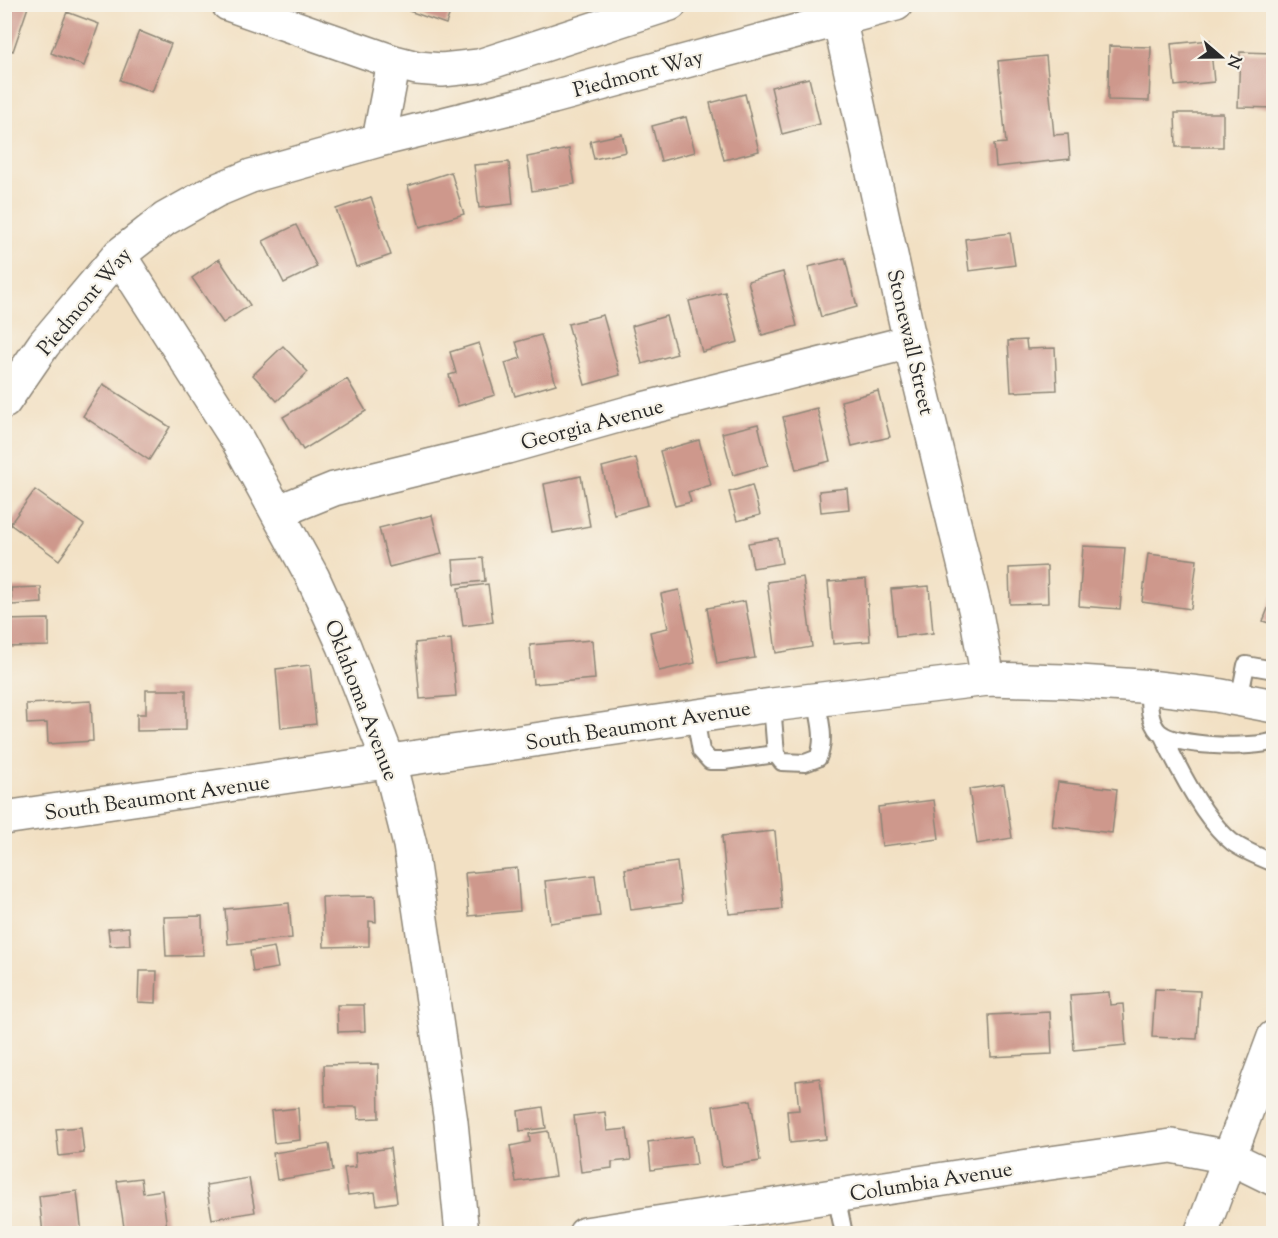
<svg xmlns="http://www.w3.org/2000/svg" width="1278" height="1238" viewBox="0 0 1278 1238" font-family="'Sorts Mill Goudy',serif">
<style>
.building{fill:#ce988c}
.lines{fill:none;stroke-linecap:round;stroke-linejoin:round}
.lane-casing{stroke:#8e8677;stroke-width:20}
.street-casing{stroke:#8e8677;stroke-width:36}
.secondary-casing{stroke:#8e8677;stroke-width:36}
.lane{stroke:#fff;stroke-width:16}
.street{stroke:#fff;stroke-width:33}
.secondary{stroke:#fff;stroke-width:33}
.labels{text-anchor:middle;stroke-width:4.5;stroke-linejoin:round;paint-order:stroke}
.street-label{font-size:21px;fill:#2b2b2b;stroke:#f7f3e8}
</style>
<rect width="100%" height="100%" fill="#f7f3e8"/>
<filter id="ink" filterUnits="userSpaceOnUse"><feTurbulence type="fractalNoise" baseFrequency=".0167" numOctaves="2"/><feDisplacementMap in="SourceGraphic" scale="12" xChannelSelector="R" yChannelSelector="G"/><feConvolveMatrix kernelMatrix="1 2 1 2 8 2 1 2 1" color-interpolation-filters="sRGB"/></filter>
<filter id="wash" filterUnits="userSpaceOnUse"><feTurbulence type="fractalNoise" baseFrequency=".008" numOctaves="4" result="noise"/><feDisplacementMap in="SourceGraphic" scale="24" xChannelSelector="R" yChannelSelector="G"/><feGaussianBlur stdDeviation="1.35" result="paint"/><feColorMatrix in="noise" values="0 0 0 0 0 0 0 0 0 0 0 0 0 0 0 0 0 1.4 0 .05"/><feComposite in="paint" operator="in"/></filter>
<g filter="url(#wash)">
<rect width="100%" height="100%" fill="#f2e0c3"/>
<g id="blocks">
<path class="building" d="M 4,4 L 29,4 L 13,51 L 4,48 Z
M 411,4 L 453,4 L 446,24 L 409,11 Z
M 67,12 L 99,24 L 84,66 L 51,53 Z
M 139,31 L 171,44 L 152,92 L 120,80 Z
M 1210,40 L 1214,82 L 1175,86 L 1171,44 Z
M 1109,46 L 1151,47 L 1149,101 L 1108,100 Z
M 1240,52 L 1274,53 L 1274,108 L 1238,107 Z
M 1046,56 L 1054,135 L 1068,134 L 1070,159 L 996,167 L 994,144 L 1006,143 L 998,61 Z
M 809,78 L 820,124 L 782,134 L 771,87 Z
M 745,94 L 759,151 L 724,160 L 710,103 Z
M 1175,113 L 1223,113 L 1223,147 L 1176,147 Z
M 686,117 L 695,152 L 661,161 L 652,126 Z
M 622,134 L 626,152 L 594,159 L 590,141 Z
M 569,149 L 575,184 L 532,191 L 527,157 Z
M 509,162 L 513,204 L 479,208 L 474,165 Z
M 451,172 L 464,214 L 420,227 L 408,186 Z
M 371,197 L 391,255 L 356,267 L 336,209 Z
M 296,225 L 317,267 L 284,283 L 263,241 Z
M 1010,233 L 1015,265 L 969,271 L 965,239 Z
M 845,258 L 857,307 L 821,317 L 808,267 Z
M 219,259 L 250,305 L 223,323 L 192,278 Z
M 783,272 L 797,326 L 762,335 L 748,281 Z
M 725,292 L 738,342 L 702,352 L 689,301 Z
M 603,315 L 620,375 L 585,385 L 568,324 Z
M 666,316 L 677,354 L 642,364 L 632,326 Z
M 541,335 L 556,384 L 515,396 L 505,363 L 521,358 L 516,342 Z
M 1026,340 L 1027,349 L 1055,348 L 1057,390 L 1011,392 L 1008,341 Z
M 479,343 L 495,395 L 458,406 L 449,375 L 456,373 L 450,352 Z
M 283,346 L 308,372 L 277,401 L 253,375 Z
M 347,379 L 366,411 L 303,450 L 283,417 Z
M 103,384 L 170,427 L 149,460 L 83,416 Z
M 878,391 L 890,437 L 852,446 L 841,401 Z
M 817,408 L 830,461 L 796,470 L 783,417 Z
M 758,424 L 768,465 L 733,475 L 722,433 Z
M 699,440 L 711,485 L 688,492 L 691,502 L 675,506 L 660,451 Z
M 636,458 L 648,505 L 614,514 L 602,467 Z
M 581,476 L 590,526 L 553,533 L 544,484 Z
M 752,485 L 760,515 L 737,521 L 729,492 Z
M 847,488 L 849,509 L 821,512 L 819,491 Z
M 35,490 L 84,525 L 59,560 L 10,524 Z
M 432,515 L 442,554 L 389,567 L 379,528 Z
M 778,538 L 782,563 L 753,568 L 748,543 Z
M 1083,546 L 1125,548 L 1120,609 L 1079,606 Z
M 1148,554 L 1197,560 L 1191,609 L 1142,602 Z
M 483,558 L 485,581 L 455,584 L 453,560 Z
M 1047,566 L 1048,603 L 1010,604 L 1009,568 Z
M 803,577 L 812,647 L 776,653 L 767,582 Z
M 866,579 L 870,641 L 833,644 L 828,582 Z
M 488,584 L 493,622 L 463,626 L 458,588 Z
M 929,586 L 933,633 L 896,637 L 891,589 Z
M 41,587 L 42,603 L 12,605 L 11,588 Z
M 679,590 L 695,663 L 659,671 L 650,632 L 668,628 L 661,594 Z
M 1273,596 L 1274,596 L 1274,625 L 1263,621 Z
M 745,601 L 755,658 L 717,664 L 707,608 Z
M 49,619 L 49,646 L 4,647 L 4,620 Z
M 451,639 L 456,696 L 420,699 L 415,643 Z
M 592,640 L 595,679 L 533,684 L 530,645 Z
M 310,665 L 316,724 L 281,728 L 276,669 Z
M 146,690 L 186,690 L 186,730 L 137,731 L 137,714 L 146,714 Z
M 91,701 L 93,741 L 48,744 L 47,723 L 27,724 L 26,704 Z
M 1058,782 L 1117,789 L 1112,833 L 1052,826 Z
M 1004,784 L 1012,838 L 977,844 L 969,789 Z
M 934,800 L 939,839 L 882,846 L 878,807 Z
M 775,831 L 782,909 L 729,914 L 722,836 Z
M 677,862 L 682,903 L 631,910 L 625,869 Z
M 517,868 L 520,911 L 469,916 L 465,873 Z
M 595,875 L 600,916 L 550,923 L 545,881 Z
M 375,896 L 376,922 L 369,921 L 369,946 L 324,947 L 322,897 Z
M 289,903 L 292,938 L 228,944 L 225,909 Z
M 202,916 L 203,955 L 166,956 L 164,917 Z
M 129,927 L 130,945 L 110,946 L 108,929 Z
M 274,947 L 278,968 L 253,972 L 250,951 Z
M 139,971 L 157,971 L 156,1003 L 138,1002 Z
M 1155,989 L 1200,991 L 1197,1039 L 1152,1037 Z
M 1109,992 L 1110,1005 L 1123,1004 L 1126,1045 L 1074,1050 L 1070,995 Z
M 337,1005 L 364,1005 L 365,1031 L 338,1032 Z
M 1050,1012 L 1052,1054 L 991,1057 L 989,1015 Z
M 378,1064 L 379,1118 L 358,1119 L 357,1107 L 325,1107 L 324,1065 Z
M 820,1078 L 826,1139 L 790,1143 L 787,1111 L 799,1110 L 796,1081 Z
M 751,1100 L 760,1161 L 722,1167 L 713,1106 Z
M 543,1107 L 546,1128 L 520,1131 L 518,1111 Z
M 298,1108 L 300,1140 L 274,1143 L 271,1111 Z
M 605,1112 L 607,1131 L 627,1129 L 631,1160 L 612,1162 L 612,1168 L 581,1172 L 574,1116 Z
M 81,1127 L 84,1153 L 59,1156 L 56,1129 Z
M 548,1131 L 555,1176 L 516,1182 L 510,1146 L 530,1142 L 529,1134 Z
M 693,1136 L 697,1164 L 651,1170 L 648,1142 Z
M 329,1144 L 333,1171 L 277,1180 L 273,1153 Z
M 390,1148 L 397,1202 L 377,1205 L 375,1192 L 348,1195 L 344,1168 L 356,1167 L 355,1153 Z
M 141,1178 L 143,1193 L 162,1190 L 167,1228 L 125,1234 L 117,1181 Z
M 249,1178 L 255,1212 L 212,1219 L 206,1185 Z
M 77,1191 L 82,1234 L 43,1234 L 39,1196 Z"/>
</g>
</g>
<g filter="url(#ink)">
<use href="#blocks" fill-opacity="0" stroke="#8e8677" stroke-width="1.5"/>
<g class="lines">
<defs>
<path id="lane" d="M 1149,687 C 1149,701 1148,721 1159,732 C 1174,747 1253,749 1274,741
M 1239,700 L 1246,665 L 1274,670
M 772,705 L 776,754 L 782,762 L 805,763 L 818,758 C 826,740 820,719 816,700
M 695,717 L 701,751 L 710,761 L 724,761 L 776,754
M 1162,734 C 1177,766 1204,820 1232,842 C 1244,851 1260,857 1274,863
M 836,1195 L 844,1234"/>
<path id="street" d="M 228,4 L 394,62 L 417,68 L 442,70 L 479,66 L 670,4
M 836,4 L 910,342 L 976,613 L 988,679
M 379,140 L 394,62
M 119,255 L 238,441 L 313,578 L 344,646 L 389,762 L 410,845 L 451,1122 L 462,1234
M 4,402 L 44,344 L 119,255 L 165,219 L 215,191 L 251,176 L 379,140 L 553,97 L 896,4
M 277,512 L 334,489 L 507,447 L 635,411 L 910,342
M 585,1234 L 1029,1166 L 1171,1146 L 1229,1157 L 1274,1179"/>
<path id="secondary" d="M 4,818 L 772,705 L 988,679 L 1064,681 L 1140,686 L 1216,695 L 1274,706
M 1201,1234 L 1274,1037"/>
</defs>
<use href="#lane" class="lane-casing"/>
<use href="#street" class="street-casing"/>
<use href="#secondary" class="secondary-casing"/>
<use href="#lane" class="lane"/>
<use href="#street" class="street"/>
<use href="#secondary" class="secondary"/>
</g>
</g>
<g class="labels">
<g class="street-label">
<text transform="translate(638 73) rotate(-15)" y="7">Piedmont Way</text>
<text transform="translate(84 301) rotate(-50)" y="7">Piedmont Way</text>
<text transform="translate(911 342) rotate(77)" y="7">Stonewall Street</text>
<text transform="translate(592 424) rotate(-15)" y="7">Georgia Avenue</text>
<text transform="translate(362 700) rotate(69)" y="7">Oklahoma Avenue</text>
<text transform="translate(638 725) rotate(-9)" y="7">South Beaumont Avenue</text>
<text transform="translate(157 797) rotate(-8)" y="7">South Beaumont Avenue</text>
<text transform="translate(931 1181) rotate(-9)" y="7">Columbia Avenue</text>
</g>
</g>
<rect width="1278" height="1238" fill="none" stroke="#f7f3e8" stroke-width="24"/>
<g transform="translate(1221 57) rotate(110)" stroke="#f7f3e8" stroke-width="4.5" paint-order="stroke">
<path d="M0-4.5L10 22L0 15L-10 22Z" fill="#2b2b2b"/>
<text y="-9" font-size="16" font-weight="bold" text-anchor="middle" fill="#2b2b2b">N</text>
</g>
</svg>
